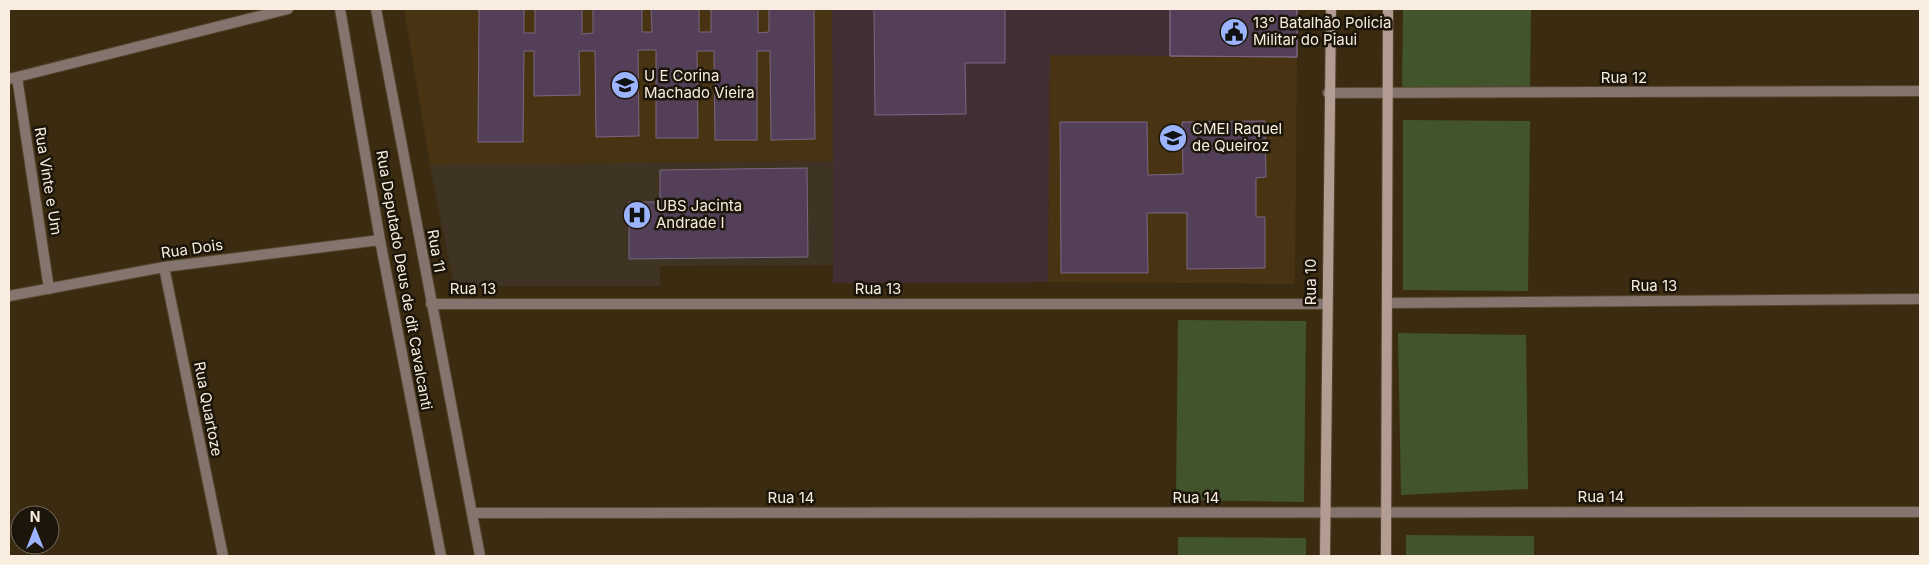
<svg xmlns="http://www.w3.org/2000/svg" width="1929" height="565" viewBox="0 0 1929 565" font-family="Inter,sans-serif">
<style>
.commercial{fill:#422f36}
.built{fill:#483313}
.medical{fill:#3f3324}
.green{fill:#42542c}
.building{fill:#534058;stroke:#7b6780}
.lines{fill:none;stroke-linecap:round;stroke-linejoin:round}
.minor-casing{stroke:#55462e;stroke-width:12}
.secondary-casing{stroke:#55462e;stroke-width:12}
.minor{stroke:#83746e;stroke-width:10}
.secondary{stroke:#b39c92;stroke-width:10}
.labels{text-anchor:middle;stroke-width:5;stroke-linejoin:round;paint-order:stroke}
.poi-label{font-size:15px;fill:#f8eddf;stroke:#1c150a;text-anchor:start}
.street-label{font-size:15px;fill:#f8eddf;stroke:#1c150a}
</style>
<rect width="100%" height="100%" fill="#3b2b11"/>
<path class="commercial" d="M 832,9 L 1170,9 L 1170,56 L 1050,55 L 1048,282 L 833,283 Z"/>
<path class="built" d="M 404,9 L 832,9 L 833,161 L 430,165 Z
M 1050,55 L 1297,57 L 1295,284 L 1048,282 Z"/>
<path class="medical" d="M 833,161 L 833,265 L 660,266 L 660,286 L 454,286 L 430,165 Z"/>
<path class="green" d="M 1403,9 L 1531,9 L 1530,88 L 1402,87 Z
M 1403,120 L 1530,121 L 1528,291 L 1403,290 Z
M 1178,320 L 1306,321 L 1304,502 L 1176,500 Z
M 1398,333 L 1526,335 L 1528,489 L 1401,495 Z
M 1406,535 L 1534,536 L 1534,556 L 1406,556 Z
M 1178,537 L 1306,538 L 1306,556 L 1178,556 Z"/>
<path class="building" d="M 479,9 L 524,9 L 524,33 L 535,33 L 535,9 L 582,9 L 582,34 L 593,33 L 593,9 L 642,9 L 642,32 L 652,32 L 651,9 L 699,9 L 699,32 L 711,32 L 711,9 L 758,9 L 758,33 L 769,32 L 769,9 L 814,9 L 815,139 L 771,140 L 770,51 L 757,51 L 757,140 L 715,140 L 714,51 L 697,51 L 698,138 L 656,138 L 656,50 L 638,50 L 639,136 L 596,137 L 595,51 L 579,51 L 580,95 L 534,96 L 534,51 L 524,51 L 523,142 L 478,142 Z
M 874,9 L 1005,9 L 1005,63 L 965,63 L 966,114 L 875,115 Z
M 1170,9 L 1297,9 L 1297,57 L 1170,56 Z
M 1170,9 L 1297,9 L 1297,57 L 1170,56 Z
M 1265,121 L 1266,177 L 1256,178 L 1256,217 L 1265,217 L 1265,268 L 1187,269 L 1187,213 L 1147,213 L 1148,273 L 1061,273 L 1060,122 L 1147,122 L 1148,175 L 1183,174 L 1182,122 Z
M 807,168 L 808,257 L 629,259 L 629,202 L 660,202 L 660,170 Z"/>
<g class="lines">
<defs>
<path id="minor" d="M 340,9 L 380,240 L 441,556
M 376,9 L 480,556
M 17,77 L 49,289
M 9,79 L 288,9
M 1328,93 L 1920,91
M 164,267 L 223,556
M 9,296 L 164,267 L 380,240
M 1388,303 L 1920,299
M 431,304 L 1326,304
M 472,513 L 1920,512"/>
<path id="secondary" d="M 1325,556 L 1331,9
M 1386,556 L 1388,9"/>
</defs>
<use href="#minor" class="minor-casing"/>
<use href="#secondary" class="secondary-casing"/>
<use href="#minor" class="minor"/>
<use href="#secondary" class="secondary"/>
</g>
<defs>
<symbol id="civic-disc" viewBox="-11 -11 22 22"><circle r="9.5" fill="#9bb4fd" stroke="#1c150a"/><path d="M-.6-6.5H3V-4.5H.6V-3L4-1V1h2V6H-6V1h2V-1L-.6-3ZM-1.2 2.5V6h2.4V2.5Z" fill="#111"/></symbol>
<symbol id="school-disc" viewBox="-11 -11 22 22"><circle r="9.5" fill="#9bb4fd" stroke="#1c150a"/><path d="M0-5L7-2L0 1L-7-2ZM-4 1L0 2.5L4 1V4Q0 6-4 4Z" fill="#111"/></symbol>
<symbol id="hospital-disc" viewBox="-11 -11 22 22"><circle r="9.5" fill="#9bb4fd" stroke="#1c150a"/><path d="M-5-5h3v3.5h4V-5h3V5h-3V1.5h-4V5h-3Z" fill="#111"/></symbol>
</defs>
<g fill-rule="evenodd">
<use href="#civic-disc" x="1218" y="16" width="32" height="32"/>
<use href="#school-disc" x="609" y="69" width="32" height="32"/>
<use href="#school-disc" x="1157" y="122" width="32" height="32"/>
<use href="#hospital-disc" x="621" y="199" width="32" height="32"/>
</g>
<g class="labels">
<g class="poi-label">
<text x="1253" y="28">13° Batalhão Policia<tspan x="1253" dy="17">Militar do Piaui</tspan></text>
<text x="644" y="81">U E Corina<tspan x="644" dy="17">Machado Vieira</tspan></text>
<text x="1192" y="134">CMEI Raquel<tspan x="1192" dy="17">de Queiroz</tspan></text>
<text x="656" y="211">UBS Jacinta<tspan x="656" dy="17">Andrade I</tspan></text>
</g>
<g class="street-label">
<text x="1624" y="83">Rua 12</text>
<text transform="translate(48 181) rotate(81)" y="5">Rua Vinte e Um</text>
<text transform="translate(192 249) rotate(-8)" y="5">Rua Dois</text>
<text transform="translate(436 251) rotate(80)" y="5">Rua 11</text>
<text transform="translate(404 280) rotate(80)" y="5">Rua Deputado Deus de dit Cavalcanti</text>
<text transform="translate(1311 282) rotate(-90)" y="5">Rua 10</text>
<text x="1654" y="291">Rua 13</text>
<text x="473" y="294">Rua 13</text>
<text x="878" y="294">Rua 13</text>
<text transform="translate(208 409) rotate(79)" y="5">Rua Quartoze</text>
<text x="1601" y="502">Rua 14</text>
<text x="791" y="503">Rua 14</text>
<text x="1196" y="503">Rua 14</text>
</g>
</g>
<rect width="1929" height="565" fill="none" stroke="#f8eddf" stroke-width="20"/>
<g transform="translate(35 530)"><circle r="24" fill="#1c150a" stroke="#746b5f"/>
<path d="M0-4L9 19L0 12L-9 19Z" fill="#9bb4fd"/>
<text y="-8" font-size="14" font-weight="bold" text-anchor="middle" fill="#f8eddf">N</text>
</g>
</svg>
